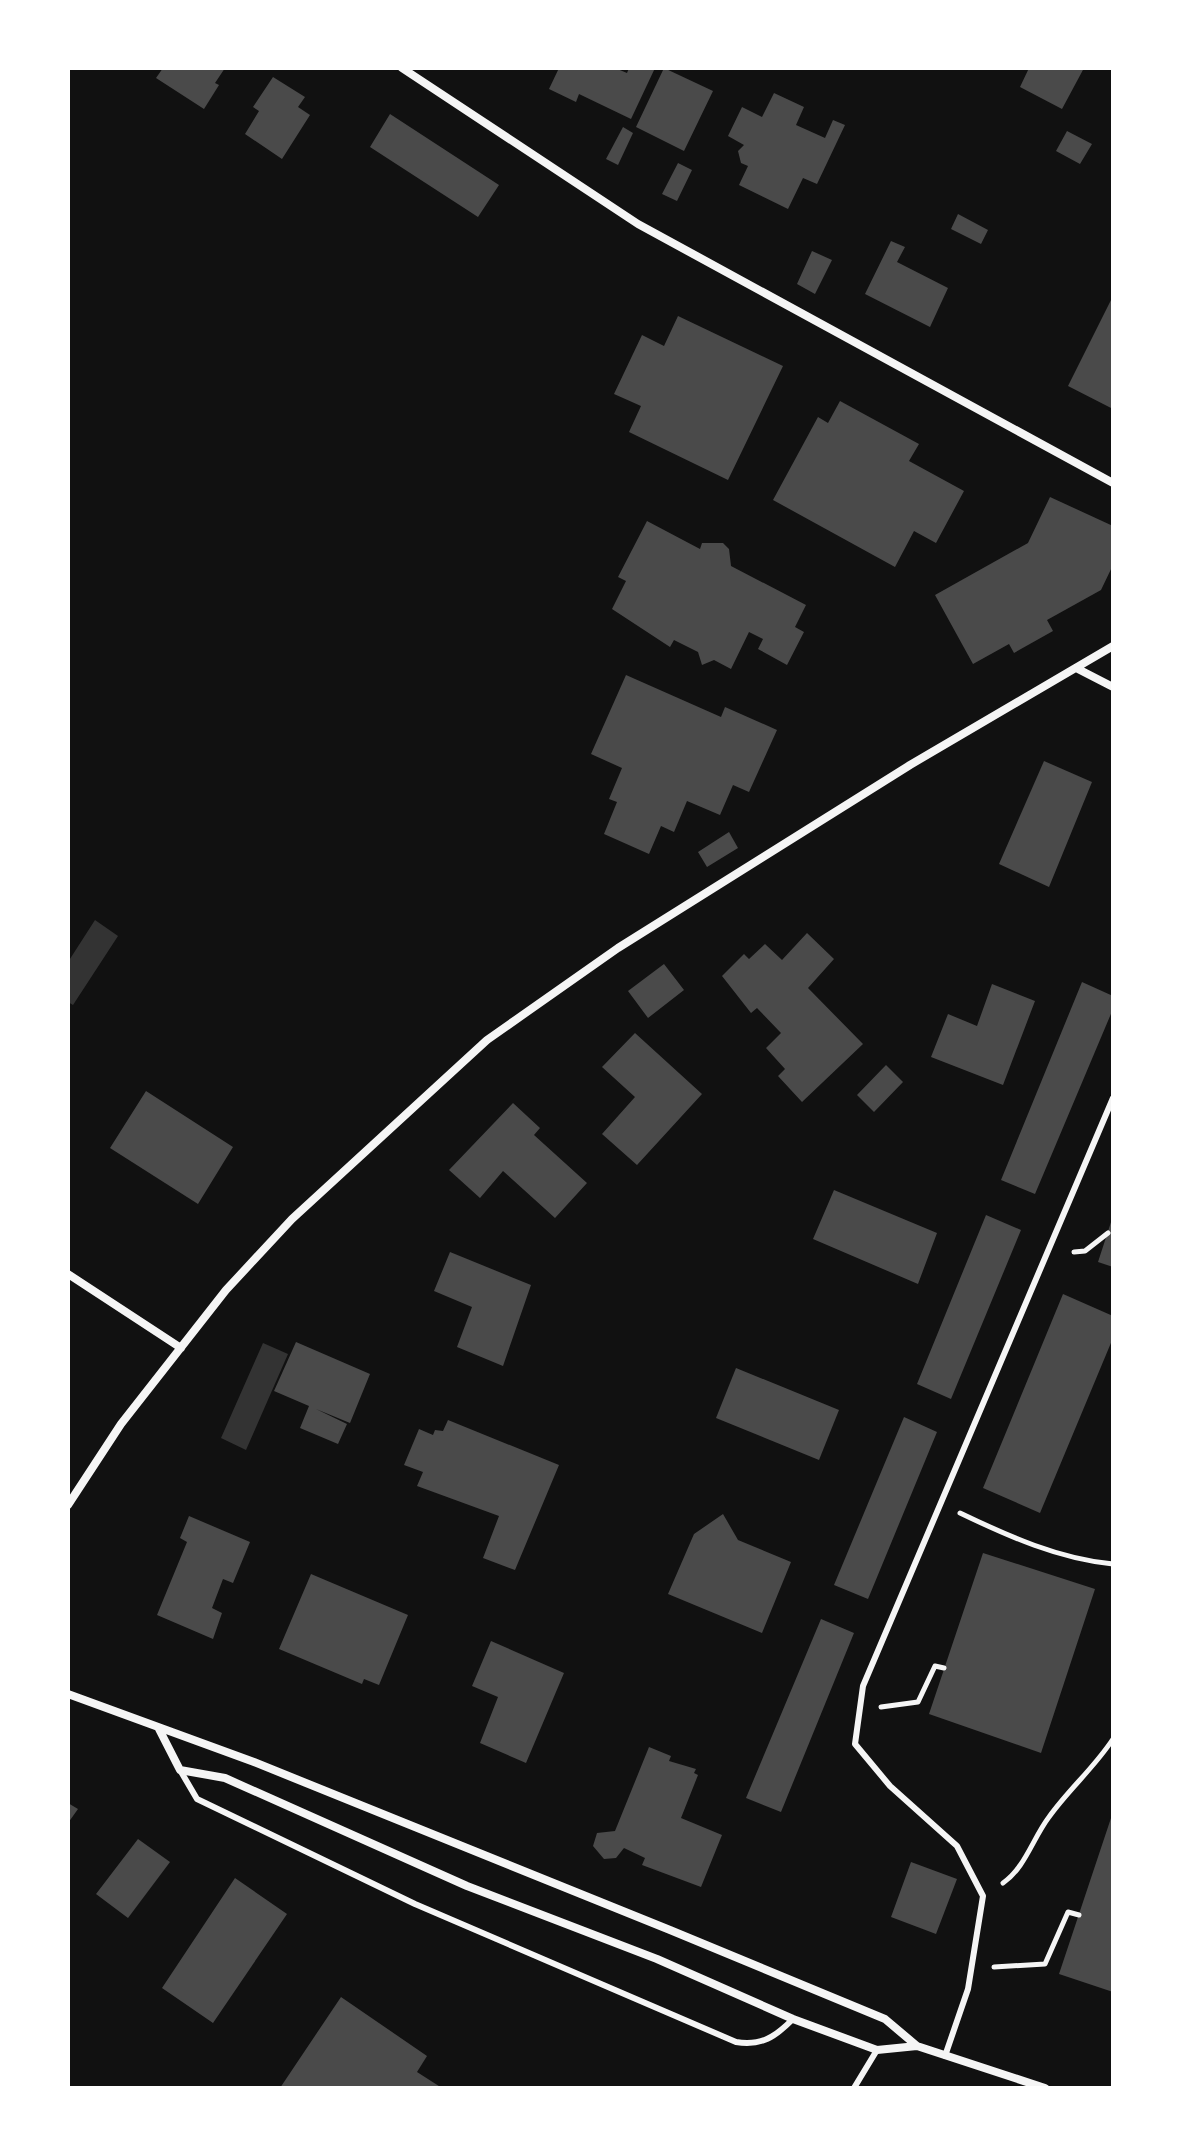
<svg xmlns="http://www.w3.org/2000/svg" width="1181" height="2156" viewBox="0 0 1181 2156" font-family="'PT Sans Narrow',sans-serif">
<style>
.water{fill:#333}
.building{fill:#4a4a4a}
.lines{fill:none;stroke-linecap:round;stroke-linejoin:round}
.path{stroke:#f5f5f5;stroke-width:5}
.service{stroke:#f5f5f5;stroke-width:6}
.minor{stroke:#f5f5f5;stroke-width:8}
</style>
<rect width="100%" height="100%" fill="#111"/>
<path class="water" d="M 95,920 L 118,936 L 73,1005 L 68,1002 L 68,962 Z
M 263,1343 L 288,1354 L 246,1450 L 221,1438 Z"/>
<path class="building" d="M 163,68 L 225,68 L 215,83 L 219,85 L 204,109 L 156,78 Z
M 559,68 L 615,68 L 627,73 L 629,68 L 655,68 L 631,119 L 579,94 L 576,102 L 549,89 Z
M 664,68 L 713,91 L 684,151 L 636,127 Z
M 1029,68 L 1084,68 L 1062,109 L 1020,87 Z
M 273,77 L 305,97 L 298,107 L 310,115 L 282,159 L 245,134 L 259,111 L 253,107 Z
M 774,93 L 804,107 L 796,125 L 825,138 L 833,120 L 845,125 L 817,184 L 803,178 L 788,209 L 739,185 L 748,166 L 741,163 L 738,151 L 744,145 L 728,136 L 742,107 L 762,117 Z
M 390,114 L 499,185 L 478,217 L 370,147 Z
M 623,127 L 633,133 L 618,165 L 606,159 Z
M 1067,131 L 1092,144 L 1080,164 L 1056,151 Z
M 678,163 L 692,170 L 677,201 L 662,194 Z
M 958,214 L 988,230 L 981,244 L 951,229 Z
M 891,241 L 905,247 L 897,262 L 948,288 L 930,327 L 865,294 Z
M 812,251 L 832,260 L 815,294 L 797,284 Z
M 1113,296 L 1113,409 L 1068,386 Z
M 678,316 L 783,366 L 728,480 L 629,432 L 641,406 L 614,394 L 642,335 L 664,346 Z
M 840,401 L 919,444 L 909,461 L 964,491 L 936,543 L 914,531 L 895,567 L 773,500 L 818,417 L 828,423 Z
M 1050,497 L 1113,526 L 1113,565 L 1101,590 L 1047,620 L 1053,631 L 1014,653 L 1009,644 L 973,664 L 935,595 L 1028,543 Z
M 647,521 L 700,549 L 702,543 L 723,543 L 729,549 L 731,566 L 806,605 L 795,627 L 804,632 L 787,665 L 758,649 L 763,639 L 749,632 L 731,669 L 714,660 L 702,665 L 698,652 L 674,640 L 670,647 L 612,609 L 626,581 L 618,577 Z
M 626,675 L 721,717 L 725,707 L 777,730 L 749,792 L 733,785 L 720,815 L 687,801 L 674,832 L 661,826 L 649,854 L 604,834 L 617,802 L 609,799 L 622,768 L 591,754 Z
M 1044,761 L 1092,782 L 1049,887 L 999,864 Z
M 729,832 L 738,848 L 707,867 L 698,852 Z
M 807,933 L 834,959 L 808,988 L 863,1044 L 802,1102 L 778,1076 L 785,1069 L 766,1048 L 781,1033 L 757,1008 L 751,1013 L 722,976 L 744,954 L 749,959 L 765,944 L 782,960 Z
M 664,964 L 684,990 L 648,1018 L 628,991 Z
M 1082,982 L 1113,996 L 1113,1009 L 1035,1194 L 1001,1180 Z
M 992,984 L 1035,1001 L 1003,1085 L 931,1057 L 948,1014 L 977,1026 Z
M 635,1033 L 702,1094 L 637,1165 L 602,1134 L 635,1097 L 602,1067 Z
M 886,1065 L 903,1082 L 874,1112 L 857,1095 Z
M 146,1091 L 233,1147 L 198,1204 L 110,1148 Z
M 513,1103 L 540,1128 L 534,1135 L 587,1183 L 555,1218 L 503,1171 L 480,1198 L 449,1170 Z
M 834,1190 L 937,1233 L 918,1284 L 813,1239 Z
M 986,1215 L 1021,1230 L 951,1399 L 917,1384 Z
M 1112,1219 L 1113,1219 L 1113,1267 L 1098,1262 Z
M 450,1252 L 531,1285 L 503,1366 L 457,1347 L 472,1307 L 434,1291 Z
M 1063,1294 L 1113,1316 L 1113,1338 L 1040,1513 L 983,1488 Z
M 296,1342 L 370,1374 L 350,1423 L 316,1409 L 347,1424 L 338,1444 L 300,1428 L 309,1406 L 274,1391 Z
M 736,1368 L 839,1410 L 819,1460 L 716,1418 Z
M 904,1417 L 937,1432 L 868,1599 L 834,1585 Z
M 448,1420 L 559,1465 L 515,1570 L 483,1558 L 499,1516 L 417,1486 L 423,1472 L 404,1465 L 419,1429 L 433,1435 L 435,1430 L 443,1431 Z
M 723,1514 L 738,1540 L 791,1562 L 762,1633 L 668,1594 L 694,1534 Z
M 189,1516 L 250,1542 L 233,1583 L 223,1579 L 212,1608 L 222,1613 L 213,1639 L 157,1615 L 187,1542 L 180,1538 Z
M 983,1553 L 1095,1589 L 1041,1753 L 929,1714 Z
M 311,1574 L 408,1615 L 379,1685 L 364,1679 L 362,1684 L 279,1649 Z
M 821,1619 L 854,1633 L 781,1812 L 746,1798 Z
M 491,1641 L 564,1673 L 526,1763 L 480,1743 L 498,1697 L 472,1686 Z
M 649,1747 L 671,1756 L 669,1761 L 696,1769 L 694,1773 L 698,1775 L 681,1818 L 722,1835 L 701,1887 L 642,1865 L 645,1858 L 624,1848 L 616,1858 L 604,1859 L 593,1846 L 597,1833 L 615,1831 Z
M 68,1803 L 78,1809 L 68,1823 Z
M 1112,1815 L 1113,1816 L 1113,1992 L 1059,1974 Z
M 138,1839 L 170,1862 L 128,1918 L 96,1894 Z
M 911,1862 L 957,1879 L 936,1934 L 891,1917 Z
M 235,1878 L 287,1914 L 213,2023 L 162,1988 Z
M 341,1997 L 427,2056 L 417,2072 L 442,2088 L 280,2088 Z"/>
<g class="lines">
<path class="path" d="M 1074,1252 L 1085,1251 L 1108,1233
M 960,1513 C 1008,1536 1059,1559 1113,1564
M 881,1707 L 918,1702 L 935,1666 L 944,1668
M 1003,1883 C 1025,1868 1033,1838 1049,1817 C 1069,1789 1094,1768 1113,1739
M 994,1967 L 1045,1964 L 1068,1912 L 1079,1915"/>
<path class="service" d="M 180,1770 L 197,1799 L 415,1904 L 736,2042 C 762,2046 775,2037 793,2019
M 945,2056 L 968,1989 L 983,1896 L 957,1846 L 890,1786 L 855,1744 L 863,1686 L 1113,1098
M 854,2088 L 877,2050"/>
<path class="minor" d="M 402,68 L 638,224 L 1113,483
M 1078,669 L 1113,687
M 68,1274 L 181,1348
M 68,1505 L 121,1424 L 226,1290 L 292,1219 L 487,1040 L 618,948 L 910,765 L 1113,646
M 68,1694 L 254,1762 L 670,1930 L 885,2019 L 917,2046 L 1045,2088
M 159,1729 L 180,1770 L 225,1778 L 467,1886 L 657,1959 L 793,2019 L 877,2050 L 917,2046"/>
</g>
<rect width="1181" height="2156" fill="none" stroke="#ffffff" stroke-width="140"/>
</svg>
